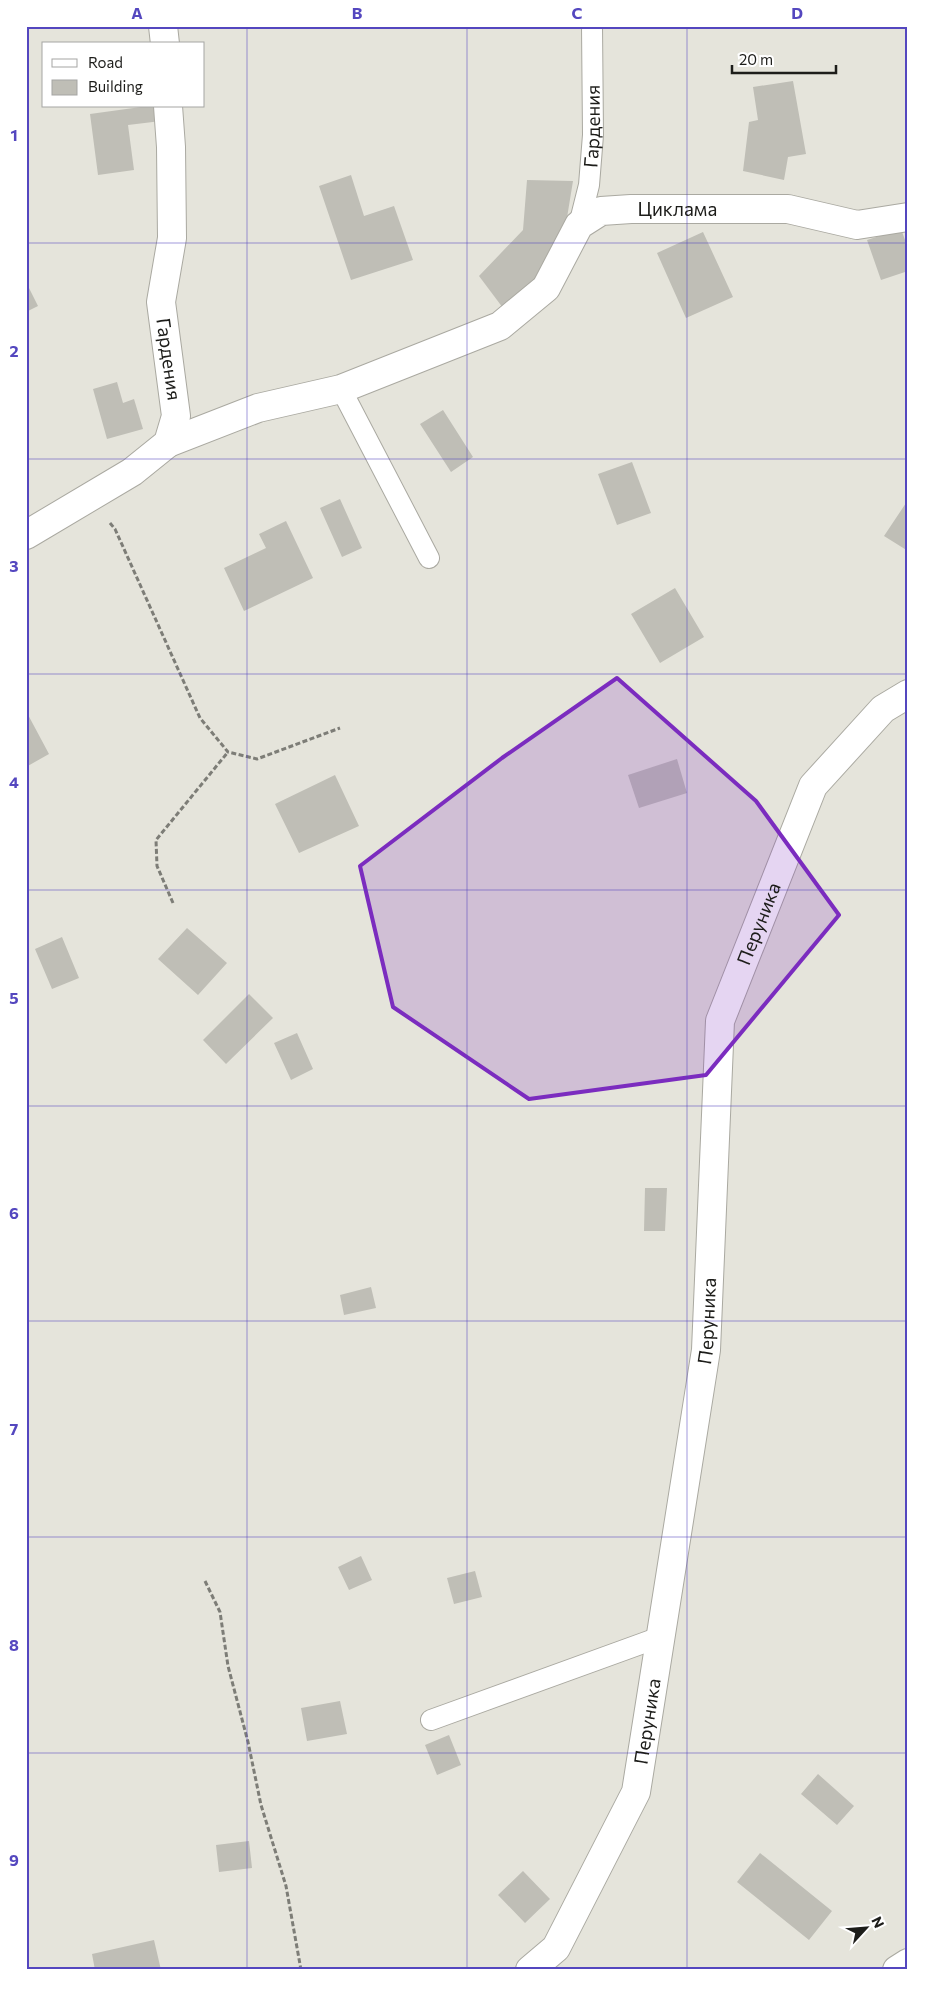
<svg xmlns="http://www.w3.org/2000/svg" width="934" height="1996" viewBox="0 0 934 1996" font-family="Commissioner,sans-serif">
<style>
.building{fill:#bfbeb6}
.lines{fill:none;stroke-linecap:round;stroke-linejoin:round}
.lane-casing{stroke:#aaa9a1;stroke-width:22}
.street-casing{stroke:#aaa9a1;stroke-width:30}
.path{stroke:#7d7d77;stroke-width:3;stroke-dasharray:5 2.5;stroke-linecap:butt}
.lane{stroke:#fff;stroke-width:20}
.street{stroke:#fff;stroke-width:28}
.marked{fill:#7b2cbf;fill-opacity:0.2;stroke:#7b2cbf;stroke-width:4;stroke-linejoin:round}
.grid{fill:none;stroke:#5447bf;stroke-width:1;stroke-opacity:0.55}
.labels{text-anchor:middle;stroke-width:4;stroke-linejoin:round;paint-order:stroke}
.street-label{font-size:19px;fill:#1d1d1a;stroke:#fff}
.neatline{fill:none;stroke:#5447bf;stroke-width:2}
.grid-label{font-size:16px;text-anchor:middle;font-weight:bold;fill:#5447bf}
</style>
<rect width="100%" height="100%" fill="#e5e4db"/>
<path class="building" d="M 793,81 L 806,154 L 788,157 L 784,180 L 743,171 L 749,122 L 758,120 L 753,87 Z
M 148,106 L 159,106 L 161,121 L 128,125 L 134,170 L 98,175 L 90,114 Z
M 351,175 L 364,216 L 394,206 L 413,260 L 351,280 L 319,186 Z
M 527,180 L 573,181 L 564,236 L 533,282 L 503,308 L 479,276 L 523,230 Z
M 901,229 L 908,248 L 908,271 L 881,280 L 867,240 Z
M 703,232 L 733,297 L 686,318 L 657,253 Z
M 26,282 L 38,306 L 26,312 Z
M 117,382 L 123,403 L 134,399 L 143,429 L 107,439 L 93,389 Z
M 443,410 L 473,457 L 451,472 L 420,424 Z
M 632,462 L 651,513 L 617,525 L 598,474 Z
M 340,499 L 362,548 L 342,557 L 320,508 Z
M 906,503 L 908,504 L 908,551 L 884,536 Z
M 286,521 L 313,578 L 244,611 L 224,568 L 266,548 L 259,534 Z
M 675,588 L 704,637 L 660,663 L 631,614 Z
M 26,711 L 49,754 L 26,767 Z
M 677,759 L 687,793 L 639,808 L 628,775 Z
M 335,775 L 359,826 L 299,853 L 275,804 Z
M 187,928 L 227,963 L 198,995 L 158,959 Z
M 62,937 L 79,978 L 52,989 L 35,949 Z
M 249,994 L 273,1018 L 226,1064 L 203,1040 Z
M 297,1033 L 313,1069 L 291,1080 L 274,1043 Z
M 645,1188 L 667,1188 L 665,1231 L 644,1231 Z
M 371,1287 L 376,1308 L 344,1315 L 340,1295 Z
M 361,1556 L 372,1580 L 349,1590 L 338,1567 Z
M 475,1571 L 482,1597 L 454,1604 L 447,1578 Z
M 340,1701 L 347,1734 L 307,1741 L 301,1708 Z
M 449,1735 L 461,1765 L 437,1775 L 425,1745 Z
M 818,1774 L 854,1806 L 837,1825 L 801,1794 Z
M 249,1841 L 252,1868 L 219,1872 L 216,1845 Z
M 760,1853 L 832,1911 L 809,1940 L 737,1882 Z
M 523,1871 L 550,1899 L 525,1923 L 498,1895 Z
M 154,1940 L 161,1970 L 95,1970 L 92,1954 Z"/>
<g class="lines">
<defs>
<g id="lane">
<path id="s1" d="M 579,225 L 589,185 L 593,135 L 592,26"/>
<path d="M 341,389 L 429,558"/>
<path d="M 431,1720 L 660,1637"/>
</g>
<g id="street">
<path d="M 163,26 L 165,44"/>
<path id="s2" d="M 168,443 L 258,408 L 341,389 L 500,326 L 546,288 L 579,225 L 601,211 L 631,209 L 788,209 L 857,225 L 908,217"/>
<path d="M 26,535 L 132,472 L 168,443 L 176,416 L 161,302 L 172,238 L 171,147 L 168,106"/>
<path id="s3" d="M 530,1970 L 556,1948 L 636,1792 L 706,1350 L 720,1021 L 813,786 L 883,709 L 908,694"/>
<path d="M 897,1970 L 908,1963"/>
</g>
</defs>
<use href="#lane" class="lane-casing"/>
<use href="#street" class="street-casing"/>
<path class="path" d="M 110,523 L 115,529 L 200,718 L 228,752 L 257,759 L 340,728
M 173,903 L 157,866 L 156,840 L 228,752
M 205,1581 L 220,1612 L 228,1666 L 248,1742 L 261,1805 L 286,1886 L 301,1970"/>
<use href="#lane" class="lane"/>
<use href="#street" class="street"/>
</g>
<path class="marked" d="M 617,678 L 756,801 L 839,915 L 706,1075 L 529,1099 L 393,1007 L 360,866 L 502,758 Z"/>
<path class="grid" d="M 247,26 L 247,1970M 467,26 L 467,1970M 687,26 L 687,1970M 26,243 L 908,243M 26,459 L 908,459M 26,674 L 908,674M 26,890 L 908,890M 26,1106 L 908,1106M 26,1321 L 908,1321M 26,1537 L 908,1537M 26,1753 L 908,1753"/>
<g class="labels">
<g class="street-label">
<text dy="7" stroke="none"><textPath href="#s1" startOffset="100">Гардения</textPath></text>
<text dy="7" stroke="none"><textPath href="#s2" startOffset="586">Циклама</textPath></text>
<text transform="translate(169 359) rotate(82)" y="7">Гардения</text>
<text dy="7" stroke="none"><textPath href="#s3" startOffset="1091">Перуника</textPath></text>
<text dy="7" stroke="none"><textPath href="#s3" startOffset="686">Перуника</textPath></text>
<text dy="7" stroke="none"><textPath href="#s3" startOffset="281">Перуника</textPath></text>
</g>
</g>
<rect width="934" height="1996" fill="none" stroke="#ffffff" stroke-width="55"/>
<rect x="42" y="42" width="162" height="65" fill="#ffffff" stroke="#a5a5a3"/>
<rect x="52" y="59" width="25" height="8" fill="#ffffff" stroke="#a5a5a3"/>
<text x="88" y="68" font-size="15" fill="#1d1d1a">Road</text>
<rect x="52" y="80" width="25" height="15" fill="#bfbeb6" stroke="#a5a5a3"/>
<text x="88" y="92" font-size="15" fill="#1d1d1a">Building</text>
<g transform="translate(866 1928) rotate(64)" stroke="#ffffff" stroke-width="4" paint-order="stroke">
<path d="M0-4L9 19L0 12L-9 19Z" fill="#1d1d1a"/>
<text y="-8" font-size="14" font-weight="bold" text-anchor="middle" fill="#1d1d1a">N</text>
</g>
<path d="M732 65v8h104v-8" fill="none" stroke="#1d1d1a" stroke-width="2.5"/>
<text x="739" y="65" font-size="15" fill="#1d1d1a" stroke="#ffffff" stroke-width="4" paint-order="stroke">20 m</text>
<rect x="28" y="28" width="878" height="1940" class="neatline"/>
<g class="grid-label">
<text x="137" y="19">A</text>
<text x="357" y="19">B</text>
<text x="577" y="19">C</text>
<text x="797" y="19">D</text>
<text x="14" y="141">1</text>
<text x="14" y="357">2</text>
<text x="14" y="572">3</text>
<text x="14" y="788">4</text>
<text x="14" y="1004">5</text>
<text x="14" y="1219">6</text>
<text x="14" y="1435">7</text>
<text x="14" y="1651">8</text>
<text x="14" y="1866">9</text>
</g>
</svg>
